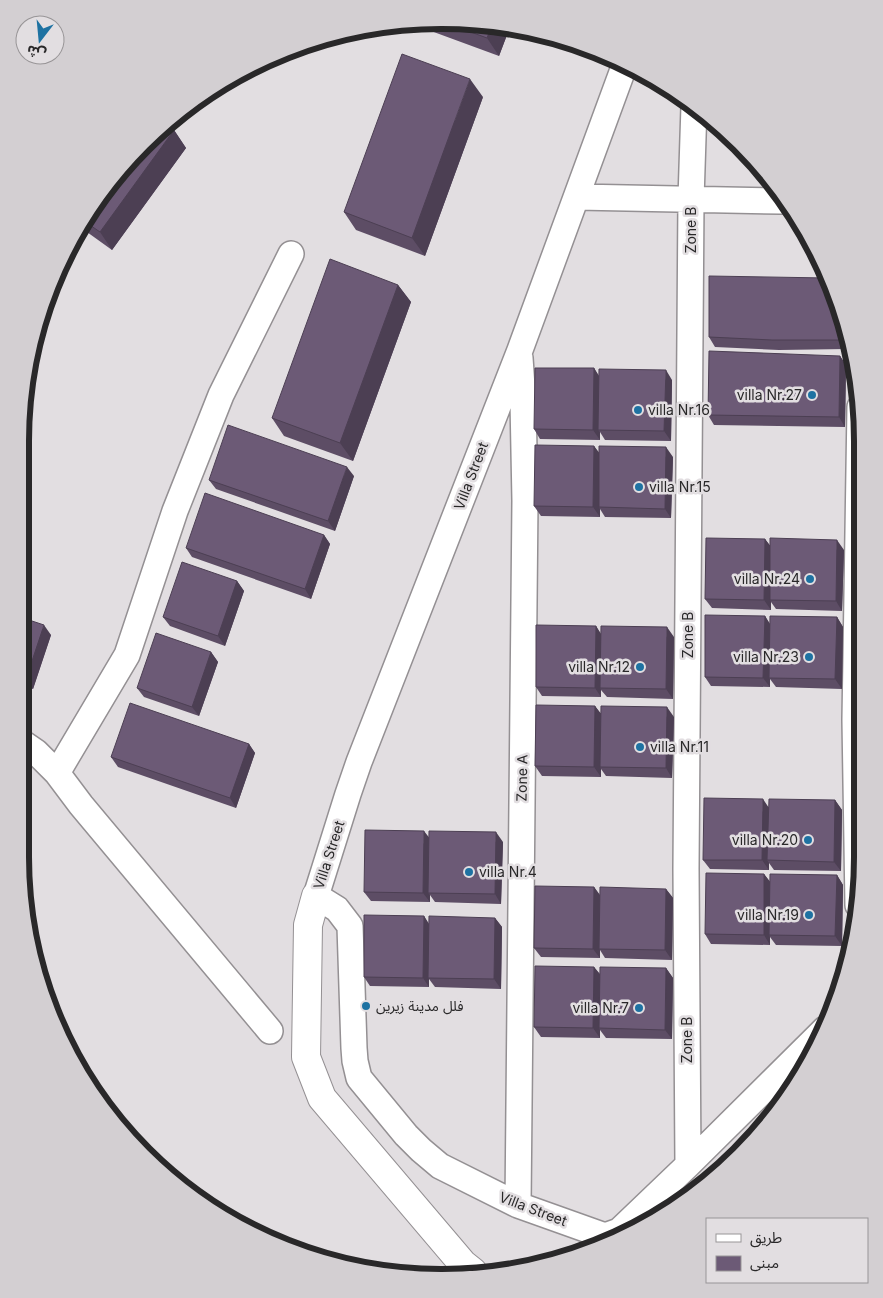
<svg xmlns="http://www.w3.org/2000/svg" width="883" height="1298" viewBox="0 0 883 1298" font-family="Inter,'Noto Sans Arabic',sans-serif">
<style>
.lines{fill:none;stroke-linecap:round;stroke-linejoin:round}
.street-casing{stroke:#949093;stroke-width:28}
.secondary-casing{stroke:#949093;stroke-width:30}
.street{stroke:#fff;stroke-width:25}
.secondary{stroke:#fff;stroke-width:28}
.wall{fill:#5d4d65}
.shaded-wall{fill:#4c3f53}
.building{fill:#6c5a76;stroke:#4c3f53}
.poi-dot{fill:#1e72a2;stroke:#e2dee1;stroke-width:2}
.labels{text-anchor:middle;stroke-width:5;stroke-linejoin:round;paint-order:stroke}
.street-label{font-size:14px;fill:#292829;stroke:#e2dee1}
.poi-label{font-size:14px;fill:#292829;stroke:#e2dee1;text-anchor:end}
.rim{fill:none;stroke:#292829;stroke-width:6}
</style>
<rect width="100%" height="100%" fill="#e2dee1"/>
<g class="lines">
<defs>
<path id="street" d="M 625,64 L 520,350 L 359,762 L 348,794 L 316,896 L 337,909 L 350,926 L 354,1048 L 355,1061 L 359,1078 L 406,1135 L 421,1150 L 440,1166 L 518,1205 L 605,1236 L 619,1231 L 688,1165 L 825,1029
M 577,197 L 781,201
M 20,741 L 36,752 L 57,773 L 81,805 L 270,1031
M 57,773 L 127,655 L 175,511 L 221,395 L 291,254
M 858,905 L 855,720 L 860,407
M 688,1165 L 686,869 L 691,199 L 694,106
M 518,1205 L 525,501 L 523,401 L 520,358"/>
<path id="secondary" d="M 316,896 L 308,925 L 306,1057 L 322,1098 L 463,1264 L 473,1272"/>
</defs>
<use href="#street" class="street-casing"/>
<use href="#secondary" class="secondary-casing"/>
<use href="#street" class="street"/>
<use href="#secondary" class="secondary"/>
</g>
<path class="wall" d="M 442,20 L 510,27 L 499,56 L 431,31 L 424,22 Z
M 483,97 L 425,256 L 356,230 L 344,212 Z
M 174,130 L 186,148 L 112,250 L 80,227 L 144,143 Z
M 827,278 L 846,349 L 779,350 L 715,347 L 709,337 Z
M 398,285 L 411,302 L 353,461 L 284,436 L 272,418 Z
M 840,356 L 846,365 L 845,427 L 714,425 L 708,415 Z
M 594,368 L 599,376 L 672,380 L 671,441 L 605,440 L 600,432 L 600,440 L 540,439 L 534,429 Z
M 594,446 L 599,454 L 673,457 L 671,518 L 605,517 L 600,509 L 600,517 L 541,516 L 534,506 Z
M 354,476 L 335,531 L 216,489 L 209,480 Z
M 324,535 L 330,544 L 311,599 L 192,557 L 186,548 Z
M 765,539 L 770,546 L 844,550 L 842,611 L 776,609 L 771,602 L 771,610 L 712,608 L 705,599 Z
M 237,581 L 244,591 L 225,646 L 170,626 L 163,617 Z
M 765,616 L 770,624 L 837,617 L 843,627 L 842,689 L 776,687 L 770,679 L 770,687 L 711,686 L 705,677 Z
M 20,617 L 51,635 L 33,689 L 20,685 Z
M 596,626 L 601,634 L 674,637 L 673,699 L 607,697 L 601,690 L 601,697 L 542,696 L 536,687 Z
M 211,652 L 218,662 L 199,716 L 144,697 L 137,688 Z
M 595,706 L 600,713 L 674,717 L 672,778 L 606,776 L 601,769 L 601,777 L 542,776 L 535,766 Z
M 249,744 L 255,753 L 236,808 L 118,767 L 111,757 Z
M 835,800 L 842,810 L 841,871 L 774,870 L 769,863 L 769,870 L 710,869 L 703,860 L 768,807 Z
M 429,839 L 503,842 L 501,904 L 435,902 L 430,895 L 430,902 L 371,901 L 364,892 Z
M 764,874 L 770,882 L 837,875 L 843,885 L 842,946 L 776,945 L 770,937 L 770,945 L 711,944 L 705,934 Z
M 594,887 L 600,895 L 666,889 L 673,898 L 672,960 L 605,958 L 600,950 L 600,958 L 541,957 L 534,948 Z
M 424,916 L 429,924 L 495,918 L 502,927 L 501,989 L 435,987 L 429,979 L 429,987 L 370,986 L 364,977 Z
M 594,967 L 600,974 L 666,968 L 673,978 L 672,1039 L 606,1038 L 600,1030 L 600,1038 L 541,1037 L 534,1027 Z"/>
<path class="shaded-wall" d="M 492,25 L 510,27 L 499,56 L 487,38 Z
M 470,79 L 483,97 L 425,256 L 412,238 Z
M 174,130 L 186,148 L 112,250 L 100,232 Z
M 398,285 L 411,302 L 353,461 L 340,443 Z
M 840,314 L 846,334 L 846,349 L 839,340 Z
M 840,356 L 846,365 L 845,427 L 839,417 Z
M 594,368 L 600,378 L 598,430 L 600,432 L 600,440 L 593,430 Z
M 666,370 L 672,380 L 671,441 L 664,431 Z
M 594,446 L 601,455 L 599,507 L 600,509 L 600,517 L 593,507 Z
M 666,447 L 673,457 L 671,518 L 665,509 Z
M 347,467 L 354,476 L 335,531 L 328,521 Z
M 324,535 L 330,544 L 311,599 L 305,589 Z
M 765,539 L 772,548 L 770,600 L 771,602 L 771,610 L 764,600 Z
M 837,540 L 844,550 L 842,611 L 836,601 Z
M 237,581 L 244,591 L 225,646 L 218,636 Z
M 765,616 L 771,626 L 769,678 L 770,679 L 770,687 L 763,678 Z
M 837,617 L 843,627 L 842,689 L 835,679 Z
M 44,625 L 51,635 L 33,689 L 26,679 Z
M 596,626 L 602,636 L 600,688 L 601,690 L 601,697 L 595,688 Z
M 667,627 L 674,637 L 673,699 L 666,689 Z
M 211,652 L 218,662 L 199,716 L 192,707 Z
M 595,706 L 602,715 L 600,767 L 601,769 L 601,777 L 594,767 Z
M 667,707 L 674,717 L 672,778 L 666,768 Z
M 249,744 L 255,753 L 236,808 L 230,798 Z
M 763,799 L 769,808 L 767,860 L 769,863 L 769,870 L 762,860 Z
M 835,800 L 842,810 L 841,871 L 834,862 Z
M 424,831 L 431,840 L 428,893 L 430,895 L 430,902 L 423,893 Z
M 496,832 L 503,842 L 501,904 L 495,894 Z
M 764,874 L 771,883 L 769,935 L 770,937 L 770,945 L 764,935 Z
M 837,875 L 843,885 L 842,946 L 835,936 Z
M 594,887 L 601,897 L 599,949 L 600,950 L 600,958 L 593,949 Z
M 666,889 L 673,898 L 672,960 L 665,950 Z
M 424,916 L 430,926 L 428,978 L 429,979 L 429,987 L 423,978 Z
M 495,918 L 502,927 L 501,989 L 494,979 Z
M 594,967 L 601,976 L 599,1028 L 600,1030 L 600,1038 L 593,1028 Z
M 666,968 L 673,978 L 672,1039 L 665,1030 Z"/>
<path class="building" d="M 438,20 L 442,20 L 492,25 L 487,38 Z
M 402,54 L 470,79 L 412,238 L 344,212 Z
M 166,125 L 174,130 L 100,232 L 84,221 L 144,143 Z
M 330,259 L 398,285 L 340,443 L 272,418 Z
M 709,276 L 827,278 L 840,314 L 839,340 L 772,340 L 709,337 Z
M 709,351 L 840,356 L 839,417 L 708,415 Z
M 535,368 L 594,368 L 593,430 L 534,429 Z
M 599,369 L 666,370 L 664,431 L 598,430 Z
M 228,425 L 347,467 L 328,521 L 209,480 Z
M 535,445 L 594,446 L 593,507 L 534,506 Z
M 599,446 L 666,447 L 665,509 L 599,507 Z
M 205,493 L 324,535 L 305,589 L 186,548 Z
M 706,538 L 765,539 L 764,600 L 705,599 Z
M 770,538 L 837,540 L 836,601 L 770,600 Z
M 182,562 L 237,581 L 218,636 L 163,617 Z
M 705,615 L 765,616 L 763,678 L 705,677 Z
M 770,616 L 837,617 L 835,679 L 769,678 Z
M 20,617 L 44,625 L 26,679 L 20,677 Z
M 536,625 L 596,626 L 595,688 L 536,687 Z
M 601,626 L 667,627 L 666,689 L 600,688 Z
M 156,633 L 211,652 L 192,707 L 137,688 Z
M 130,703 L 249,744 L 230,798 L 111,757 Z
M 536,705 L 595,706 L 594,767 L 535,766 Z
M 601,706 L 667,707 L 666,768 L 600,767 Z
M 704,798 L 763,799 L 762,860 L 703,860 Z
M 769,799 L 835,800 L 834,862 L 767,860 Z
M 365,830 L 424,831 L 423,893 L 364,892 Z
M 429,831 L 496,832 L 495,894 L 428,893 Z
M 706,873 L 764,874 L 764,935 L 705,934 Z
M 770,874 L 837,875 L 835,936 L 769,935 Z
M 535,886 L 594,887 L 593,949 L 534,948 Z
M 600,887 L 666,889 L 665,950 L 599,949 Z
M 364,915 L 424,916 L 423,978 L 364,977 Z
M 429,916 L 495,918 L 494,979 L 428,978 Z
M 535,966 L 594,967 L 593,1028 L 534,1027 Z
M 600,967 L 666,968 L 665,1030 L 599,1028 Z"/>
<g class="poi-dot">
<circle cx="812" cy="395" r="5"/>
<circle cx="638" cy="410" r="5"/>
<circle cx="639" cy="487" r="5"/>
<circle cx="810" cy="579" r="5"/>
<circle cx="809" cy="657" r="5"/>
<circle cx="640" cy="667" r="5"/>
<circle cx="640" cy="747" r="5"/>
<circle cx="808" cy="840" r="5"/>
<circle cx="469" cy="872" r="5"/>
<circle cx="809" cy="915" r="5"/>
<circle cx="366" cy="1006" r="5"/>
<circle cx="639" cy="1008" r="5"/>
</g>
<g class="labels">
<g class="street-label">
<text transform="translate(691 230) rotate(-90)" y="5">Zone B</text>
<text transform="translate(471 476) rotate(-69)" y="5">Villa Street</text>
<text transform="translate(688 635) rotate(-90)" y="5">Zone B</text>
<text transform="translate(522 778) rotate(-89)" y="5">Zone A</text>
<text transform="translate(329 855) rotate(-72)" y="5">Villa Street</text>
<text transform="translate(687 1040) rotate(-90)" y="5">Zone B</text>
<text transform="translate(533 1209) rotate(21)" y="5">Villa Street</text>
</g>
<g class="poi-label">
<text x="802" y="400">villa Nr.27</text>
<text x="648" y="415" text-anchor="start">villa Nr.16</text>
<text x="649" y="492" text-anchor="start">villa Nr.15</text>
<text x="800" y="584">villa Nr.24</text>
<text x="799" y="662">villa Nr.23</text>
<text x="630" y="672">villa Nr.12</text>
<text x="650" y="752" text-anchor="start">villa Nr.11</text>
<text x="798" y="845">villa Nr.20</text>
<text x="479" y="877" text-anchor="start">villa Nr.4</text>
<text x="799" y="920">villa Nr.19</text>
<text x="376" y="1011" text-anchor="start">فلل مدينة زيرين</text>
<text x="629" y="1013">villa Nr.7</text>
</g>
</g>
<path d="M0 0H883V1298H0ZM441 29H442A412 412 0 0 1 854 441V857A412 412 0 0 1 442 1269H441A412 412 0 0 1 29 857V441A412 412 0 0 1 441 29Z" fill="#d3cfd2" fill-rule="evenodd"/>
<path class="rim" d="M441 29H442A412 412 0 0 1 854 441V857A412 412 0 0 1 442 1269H441A412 412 0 0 1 29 857V441A412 412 0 0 1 441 29Z"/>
<rect x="706" y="1218" width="162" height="65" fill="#e2dee1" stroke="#989597"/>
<rect x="716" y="1234" width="25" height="8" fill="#ffffff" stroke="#989597"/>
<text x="750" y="1243" font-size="15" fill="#292829">طريق</text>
<rect x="716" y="1256" width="25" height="15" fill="#6c5a76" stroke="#989597"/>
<text x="750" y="1268" font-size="15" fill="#292829">مبنى</text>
<g transform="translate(40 40) rotate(196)"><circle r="24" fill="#e2dee1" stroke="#989597"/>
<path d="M0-4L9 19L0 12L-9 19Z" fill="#1e72a2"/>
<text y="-8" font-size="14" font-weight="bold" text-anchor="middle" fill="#292829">ش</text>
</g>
</svg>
